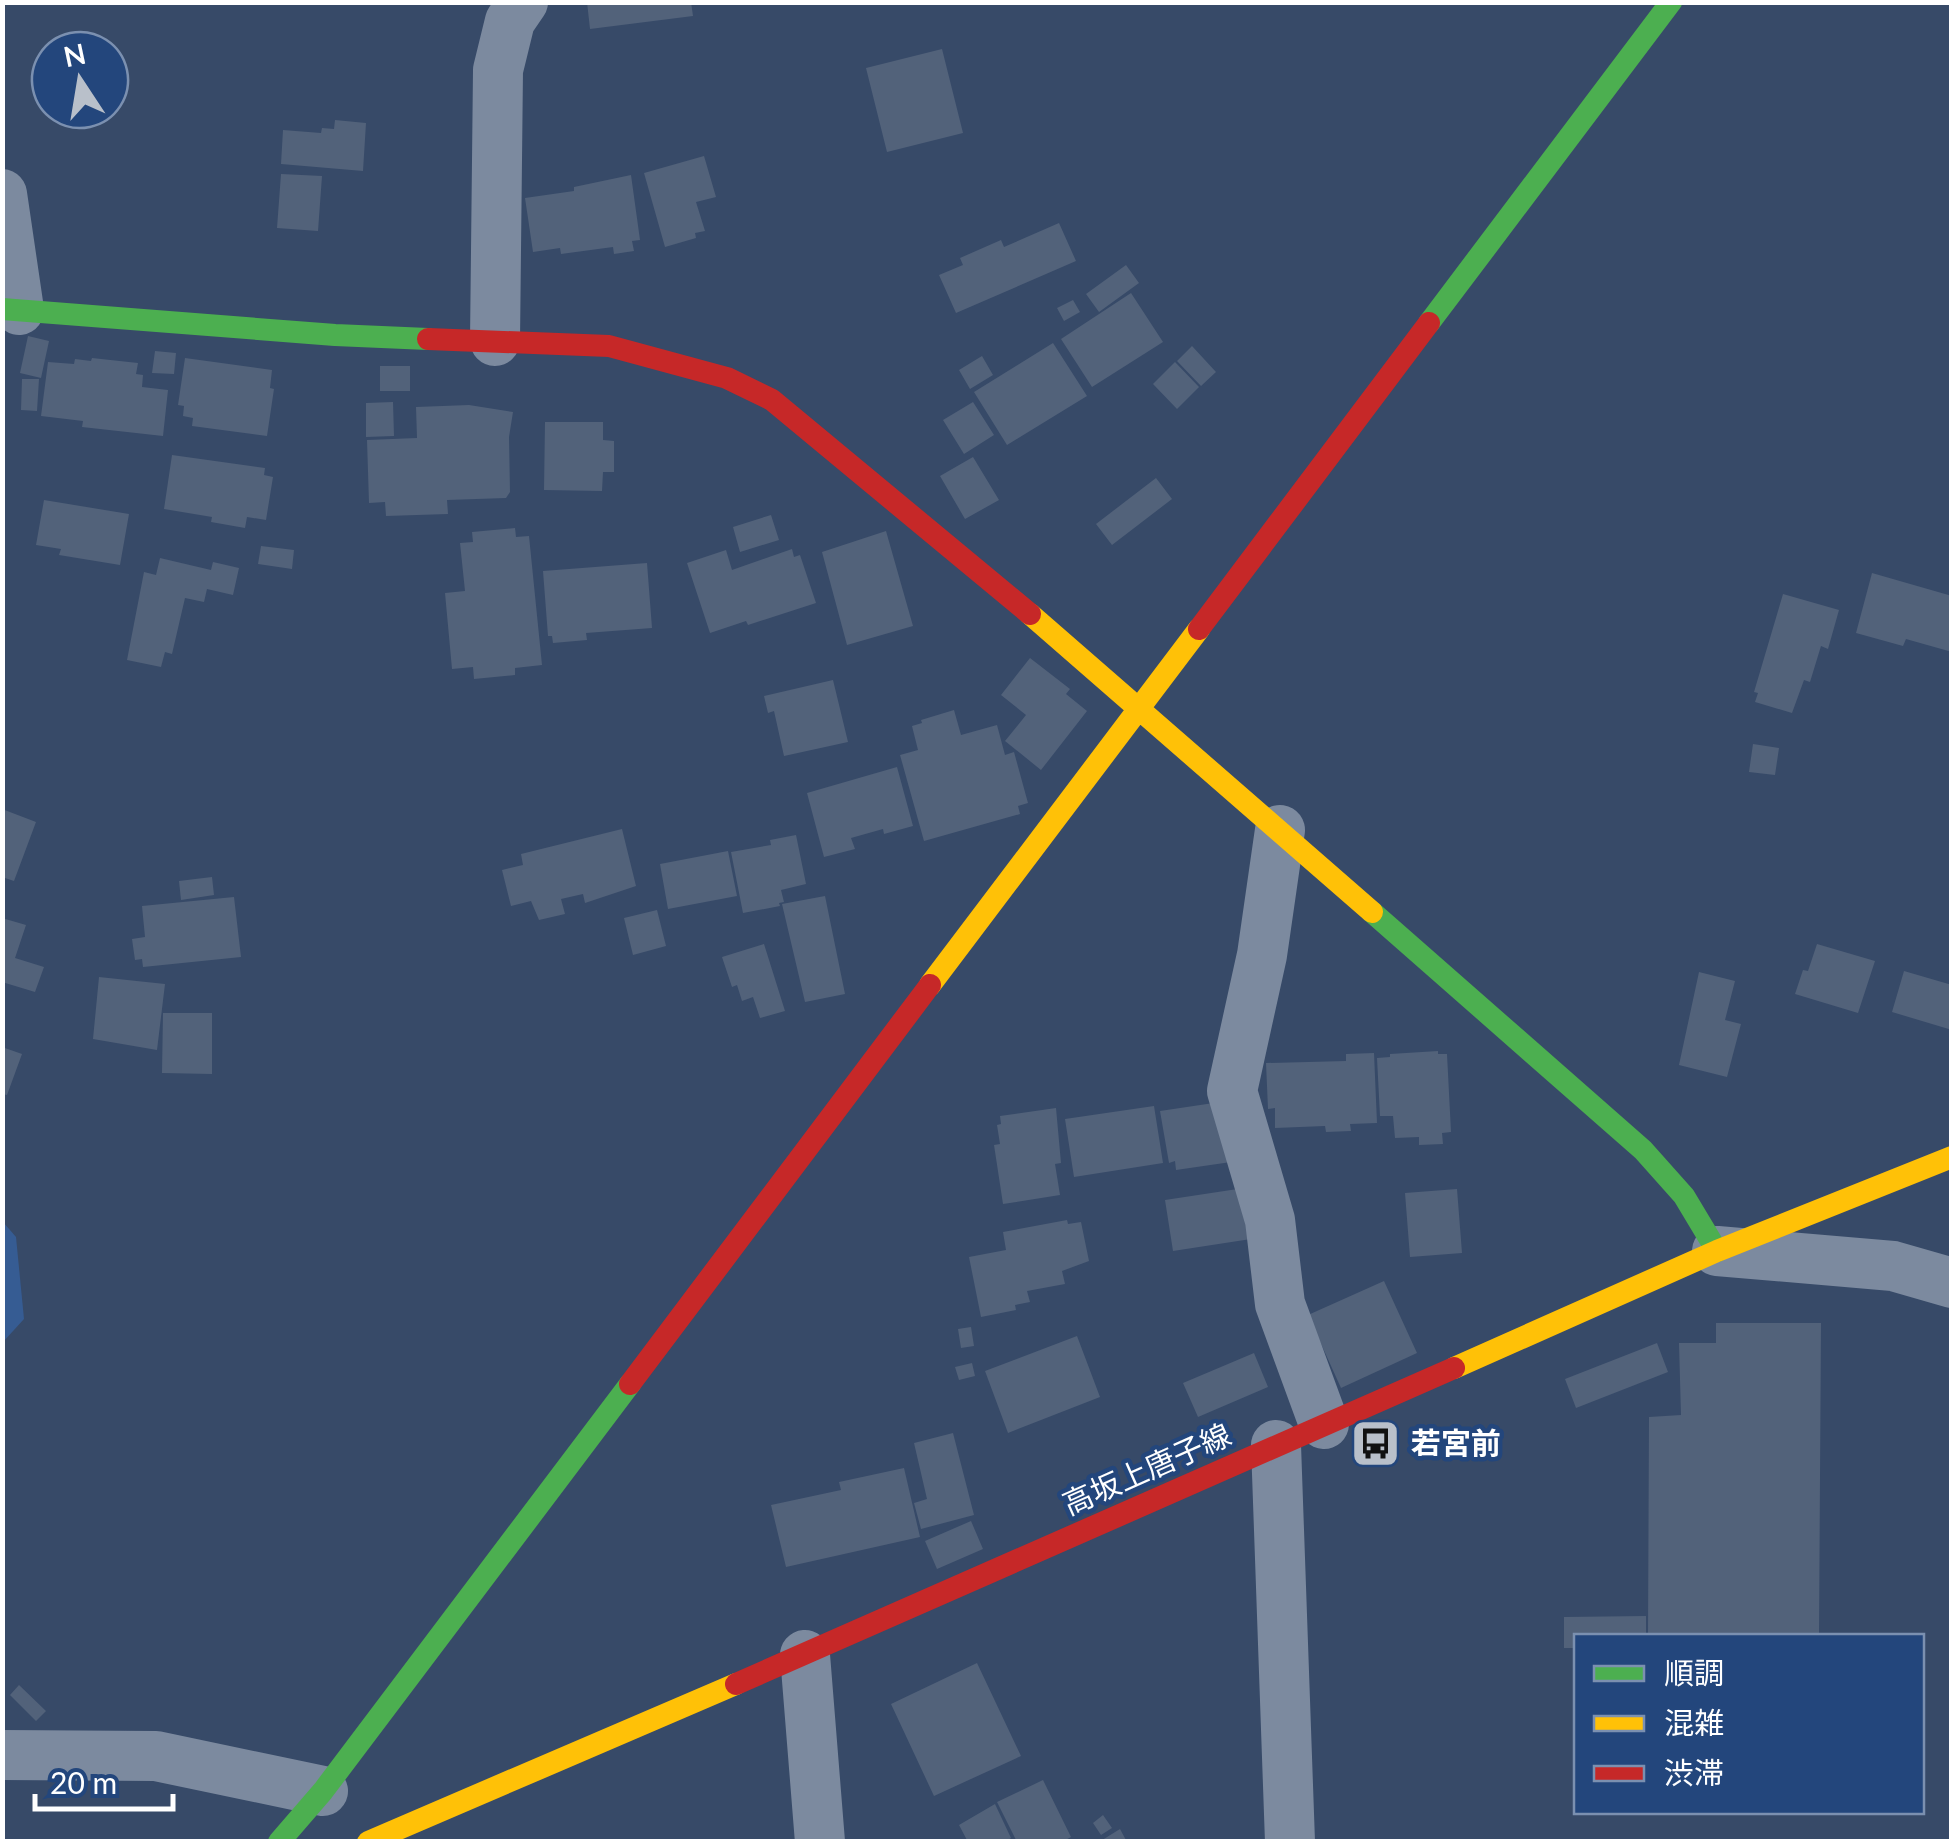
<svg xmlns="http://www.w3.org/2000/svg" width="1954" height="1844" viewBox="0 0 1954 1844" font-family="Lato,'Noto Sans JP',sans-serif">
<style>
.green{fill:#365c93}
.building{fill:#52627a}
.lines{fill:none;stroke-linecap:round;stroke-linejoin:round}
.street{stroke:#7c8a9f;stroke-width:50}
.fast{stroke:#4caf50;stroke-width:22}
.slow{stroke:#ffc107;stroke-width:22}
.jam{stroke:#c62828;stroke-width:22}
.labels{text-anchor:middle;stroke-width:9;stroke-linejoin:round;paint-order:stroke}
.poi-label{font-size:30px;font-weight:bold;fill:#fff;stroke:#23467c;text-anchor:start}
.street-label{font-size:30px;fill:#fff;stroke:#23467c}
</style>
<rect width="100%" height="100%" fill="#374a68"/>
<path class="green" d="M 3,1222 L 16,1237 L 24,1319 L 3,1342 Z"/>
<path class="building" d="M 587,2 L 691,2 L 693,16 L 590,29 Z
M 942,49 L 963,133 L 887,152 L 866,68 Z
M 335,120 L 366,123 L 363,171 L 281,164 L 283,130 L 321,133 L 322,128 L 334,129 Z
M 704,156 L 716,197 L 696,202 L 705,231 L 695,233 L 696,238 L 665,247 L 644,173 Z
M 281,174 L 322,176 L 318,231 L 277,228 Z
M 631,175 L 640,240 L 632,241 L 634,251 L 614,254 L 613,247 L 561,254 L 560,248 L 533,252 L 525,198 L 574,191 L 574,187 Z
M 1059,223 L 1076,261 L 956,313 L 939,275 L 963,265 L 960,258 L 1001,240 L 1004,247 Z
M 1126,265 L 1139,283 L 1099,312 L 1086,294 Z
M 1131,293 L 1163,342 L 1092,387 L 1061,339 Z
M 1073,300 L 1080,312 L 1064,321 L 1057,308 Z
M 28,336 L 49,341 L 41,378 L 20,373 Z
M 1053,343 L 1087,396 L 1007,445 L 974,392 Z
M 1192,346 L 1216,372 L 1201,386 L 1177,361 Z
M 155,351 L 176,353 L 174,374 L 152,373 Z
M 982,356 L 993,375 L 970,389 L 959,370 Z
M 92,358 L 138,363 L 136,374 L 143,375 L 142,387 L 168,390 L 163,436 L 82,427 L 83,421 L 41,416 L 48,362 L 74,364 L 75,359 L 91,361 Z
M 185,358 L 272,370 L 270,388 L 274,389 L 267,436 L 192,426 L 193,418 L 183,416 L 184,406 L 178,405 Z
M 1175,362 L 1199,387 L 1177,409 L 1153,384 Z
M 380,366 L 410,366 L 410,391 L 380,391 Z
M 22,379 L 39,379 L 37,411 L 21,410 Z
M 393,402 L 394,436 L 366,437 L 366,403 Z
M 973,402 L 994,435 L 964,454 L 943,420 Z
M 469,405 L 513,412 L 509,437 L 510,492 L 506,498 L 447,500 L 448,514 L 386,516 L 385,502 L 369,503 L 367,440 L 417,438 L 416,407 Z
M 545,422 L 603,422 L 603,440 L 614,441 L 614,472 L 603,472 L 602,491 L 544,490 Z
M 172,455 L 265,468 L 264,475 L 273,477 L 266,520 L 247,517 L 245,528 L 211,522 L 212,517 L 164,509 Z
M 973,457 L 999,500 L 965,519 L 940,476 Z
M 1156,478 L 1172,499 L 1112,545 L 1096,524 Z
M 44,500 L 129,514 L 120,565 L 59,555 L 61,549 L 36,545 Z
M 771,515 L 779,540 L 740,552 L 733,527 Z
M 515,528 L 516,537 L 529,536 L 542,665 L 515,668 L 515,675 L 474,679 L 473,667 L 452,669 L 445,593 L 465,591 L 460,543 L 473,542 L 472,532 Z
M 886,531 L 913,626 L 847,645 L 822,552 Z
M 261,546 L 294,550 L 292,569 L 258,564 Z
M 792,549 L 794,557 L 800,555 L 816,603 L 748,625 L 746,621 L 710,633 L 687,563 L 726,550 L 732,570 Z
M 160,558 L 211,570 L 213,562 L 239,568 L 233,595 L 207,589 L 204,602 L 185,598 L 172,654 L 165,652 L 161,667 L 127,660 L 144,572 L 156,575 Z
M 647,563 L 652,628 L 586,633 L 587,640 L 553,643 L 552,636 L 548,636 L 543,571 Z
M 1872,573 L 1952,596 L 1952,652 L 1906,639 L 1903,646 L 1856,633 Z
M 1783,594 L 1839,610 L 1828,649 L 1821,646 L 1810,682 L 1804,680 L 1792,713 L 1755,702 L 1758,693 L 1754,692 Z
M 1030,658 L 1070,689 L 1066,694 L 1087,711 L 1041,770 L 1005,741 L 1026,715 L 1001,695 Z
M 833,680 L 848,742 L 784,756 L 774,711 L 768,713 L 764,696 Z
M 954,710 L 961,735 L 997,725 L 1005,755 L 1014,752 L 1028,803 L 1018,806 L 1020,814 L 924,841 L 900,755 L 918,750 L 912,726 L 922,723 L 921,720 Z
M 1753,744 L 1779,748 L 1775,775 L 1749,772 Z
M 897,767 L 913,826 L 884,834 L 883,829 L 851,838 L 855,849 L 824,857 L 807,793 Z
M 2,809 L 36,822 L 14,881 L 2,877 Z
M 622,829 L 636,886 L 585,903 L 583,894 L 561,899 L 565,914 L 539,920 L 531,901 L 511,906 L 502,870 L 523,865 L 521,854 Z
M 796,835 L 806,884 L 781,890 L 784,902 L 779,903 L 780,906 L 743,913 L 731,852 L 771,845 L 770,840 Z
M 728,851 L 737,896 L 668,909 L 660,864 Z
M 212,877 L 214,895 L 181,900 L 179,881 Z
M 825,896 L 845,994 L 805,1002 L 782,904 Z
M 234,897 L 241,957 L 143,967 L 142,959 L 135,960 L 132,939 L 145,937 L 142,906 Z
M 657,910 L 666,946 L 633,955 L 624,918 Z
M 2,918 L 26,925 L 15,958 L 44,967 L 35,992 L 2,982 Z
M 764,944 L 785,1011 L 760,1018 L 753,997 L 742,1001 L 737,985 L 732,987 L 722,957 Z
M 1817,944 L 1875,961 L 1858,1013 L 1795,994 L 1803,970 L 1808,971 Z
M 1904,971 L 1952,985 L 1952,1030 L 1892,1012 Z
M 1699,972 L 1735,981 L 1725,1020 L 1741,1024 L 1727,1077 L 1679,1065 Z
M 99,977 L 165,984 L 157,1050 L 93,1039 Z
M 163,1013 L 212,1013 L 212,1074 L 162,1073 Z
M 2,1047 L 22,1054 L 7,1095 L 2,1094 Z
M 1438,1051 L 1438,1054 L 1447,1054 L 1451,1132 L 1442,1133 L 1443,1144 L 1419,1145 L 1419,1137 L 1395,1138 L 1393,1116 L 1380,1116 L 1377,1058 L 1390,1057 L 1390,1054 Z
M 1374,1053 L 1377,1123 L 1350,1124 L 1351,1131 L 1326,1132 L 1325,1126 L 1275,1128 L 1275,1108 L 1268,1109 L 1266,1063 L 1346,1061 L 1346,1054 Z
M 1227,1101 L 1231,1162 L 1176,1170 L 1175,1161 L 1169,1163 L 1160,1111 Z
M 1154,1106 L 1163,1163 L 1074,1177 L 1065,1119 Z
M 1056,1108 L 1061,1163 L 1055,1164 L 1060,1195 L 1003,1204 L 994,1145 L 1000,1144 L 997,1125 L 1001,1124 L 1000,1116 Z
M 1244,1188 L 1251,1239 L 1173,1251 L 1165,1200 Z
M 1457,1189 L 1462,1253 L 1410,1257 L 1405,1193 Z
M 1067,1220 L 1068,1224 L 1081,1222 L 1089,1261 L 1062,1271 L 1065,1284 L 1027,1291 L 1030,1302 L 1015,1305 L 1016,1310 L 981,1317 L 969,1257 L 1006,1250 L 1003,1232 Z
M 1384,1281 L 1417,1353 L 1341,1388 L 1308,1315 Z
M 1716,1323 L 1821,1323 L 1819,1636 L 1648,1636 L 1649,1417 L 1681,1415 L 1679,1343 L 1716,1343 Z
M 971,1327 L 974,1346 L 961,1348 L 958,1329 Z
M 1077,1336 L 1100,1397 L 1008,1433 L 985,1371 Z
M 1657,1343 L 1668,1372 L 1576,1408 L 1565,1379 Z
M 1254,1353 L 1268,1387 L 1198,1417 L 1183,1383 Z
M 972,1363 L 975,1376 L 959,1380 L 955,1367 Z
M 953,1433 L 974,1515 L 921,1529 L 914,1503 L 927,1499 L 914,1443 Z
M 904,1468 L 920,1537 L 786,1567 L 771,1505 L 841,1490 L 839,1482 Z
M 971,1521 L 983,1549 L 937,1569 L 925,1541 Z
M 1646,1616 L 1646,1636 L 1576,1636 L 1576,1648 L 1564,1648 L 1564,1617 Z
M 977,1663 L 1021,1756 L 934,1796 L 891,1704 Z
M 19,1685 L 46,1711 L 36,1721 L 10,1695 Z
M 1043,1780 L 1071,1837 L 1062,1842 L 1017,1842 L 997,1802 Z
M 995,1804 L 1011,1838 L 1005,1842 L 968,1842 L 959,1825 Z
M 1103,1815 L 1112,1828 L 1101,1835 L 1093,1823 Z
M 1120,1829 L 1127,1842 L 1099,1842 Z"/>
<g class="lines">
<path class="street" d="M 2,194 L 19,310
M 495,341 L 498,70 L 510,21 L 523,2
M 1280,830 L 1262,955 L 1232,1091 L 1270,1220 L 1280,1304 L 1324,1424
M 1717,1251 L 1893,1266 L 1952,1283
M 1276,1445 L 1290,1842
M 805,1655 L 820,1842
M 2,1755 L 156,1756 L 323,1791"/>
<path class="fast" d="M 2,309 L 335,335 L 428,339
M 1429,323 L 1671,2
M 1372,912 L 1643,1150 L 1684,1196 L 1717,1251
M 279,1842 L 323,1791 L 630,1384"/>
<path class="slow" d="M 1030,614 L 1372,912
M 930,985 L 1199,629
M 1454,1368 L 1717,1251 L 1952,1157
M 368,1842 L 736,1684"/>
<path class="jam" d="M 428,339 L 609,346 L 727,378 L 772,400 L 1030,614
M 1199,629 L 1429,323
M 630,1384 L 930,985
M 736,1684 L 1454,1368"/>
</g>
<defs>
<symbol id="bus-square" viewBox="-11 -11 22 22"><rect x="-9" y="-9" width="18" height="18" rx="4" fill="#b9c0ca" stroke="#23467c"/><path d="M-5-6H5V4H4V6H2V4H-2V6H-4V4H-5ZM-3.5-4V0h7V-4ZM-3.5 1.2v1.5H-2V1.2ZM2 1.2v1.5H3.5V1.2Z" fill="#111"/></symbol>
</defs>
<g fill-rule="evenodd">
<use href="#bus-square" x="1348" y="1416" width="55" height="55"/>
</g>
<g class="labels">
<g class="poi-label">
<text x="1411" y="1454">若宮前</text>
</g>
<g class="street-label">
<text transform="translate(1147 1470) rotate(-24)" y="10">高坂上唐子線</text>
</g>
</g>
<rect width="1954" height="1844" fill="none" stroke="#ffffff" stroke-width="10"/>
<rect x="1574" y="1634" width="350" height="180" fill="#23467c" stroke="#7b90b0" stroke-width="2.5"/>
<rect x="1594" y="1666" width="50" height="15" fill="#4caf50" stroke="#7b90b0" stroke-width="2.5"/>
<text x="1664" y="1684" font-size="30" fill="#ffffff">順調</text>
<rect x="1594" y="1716" width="50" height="15" fill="#ffc107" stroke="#7b90b0" stroke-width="2.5"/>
<text x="1664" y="1734" font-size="30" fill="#ffffff">混雑</text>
<rect x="1594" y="1766" width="50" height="15" fill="#c62828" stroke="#7b90b0" stroke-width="2.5"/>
<text x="1664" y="1784" font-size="30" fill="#ffffff">渋滞</text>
<g transform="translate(80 80) rotate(348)"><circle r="48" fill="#23467c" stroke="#7b90b0" stroke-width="2.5"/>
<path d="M0-8L18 38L0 25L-18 38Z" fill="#b9c0ca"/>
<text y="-15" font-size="28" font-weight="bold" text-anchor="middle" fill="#ffffff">N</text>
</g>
<path d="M35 1794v15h138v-15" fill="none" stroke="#ffffff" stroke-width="5"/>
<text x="50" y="1794" font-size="30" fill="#ffffff" stroke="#23467c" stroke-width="8" paint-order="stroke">20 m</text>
</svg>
